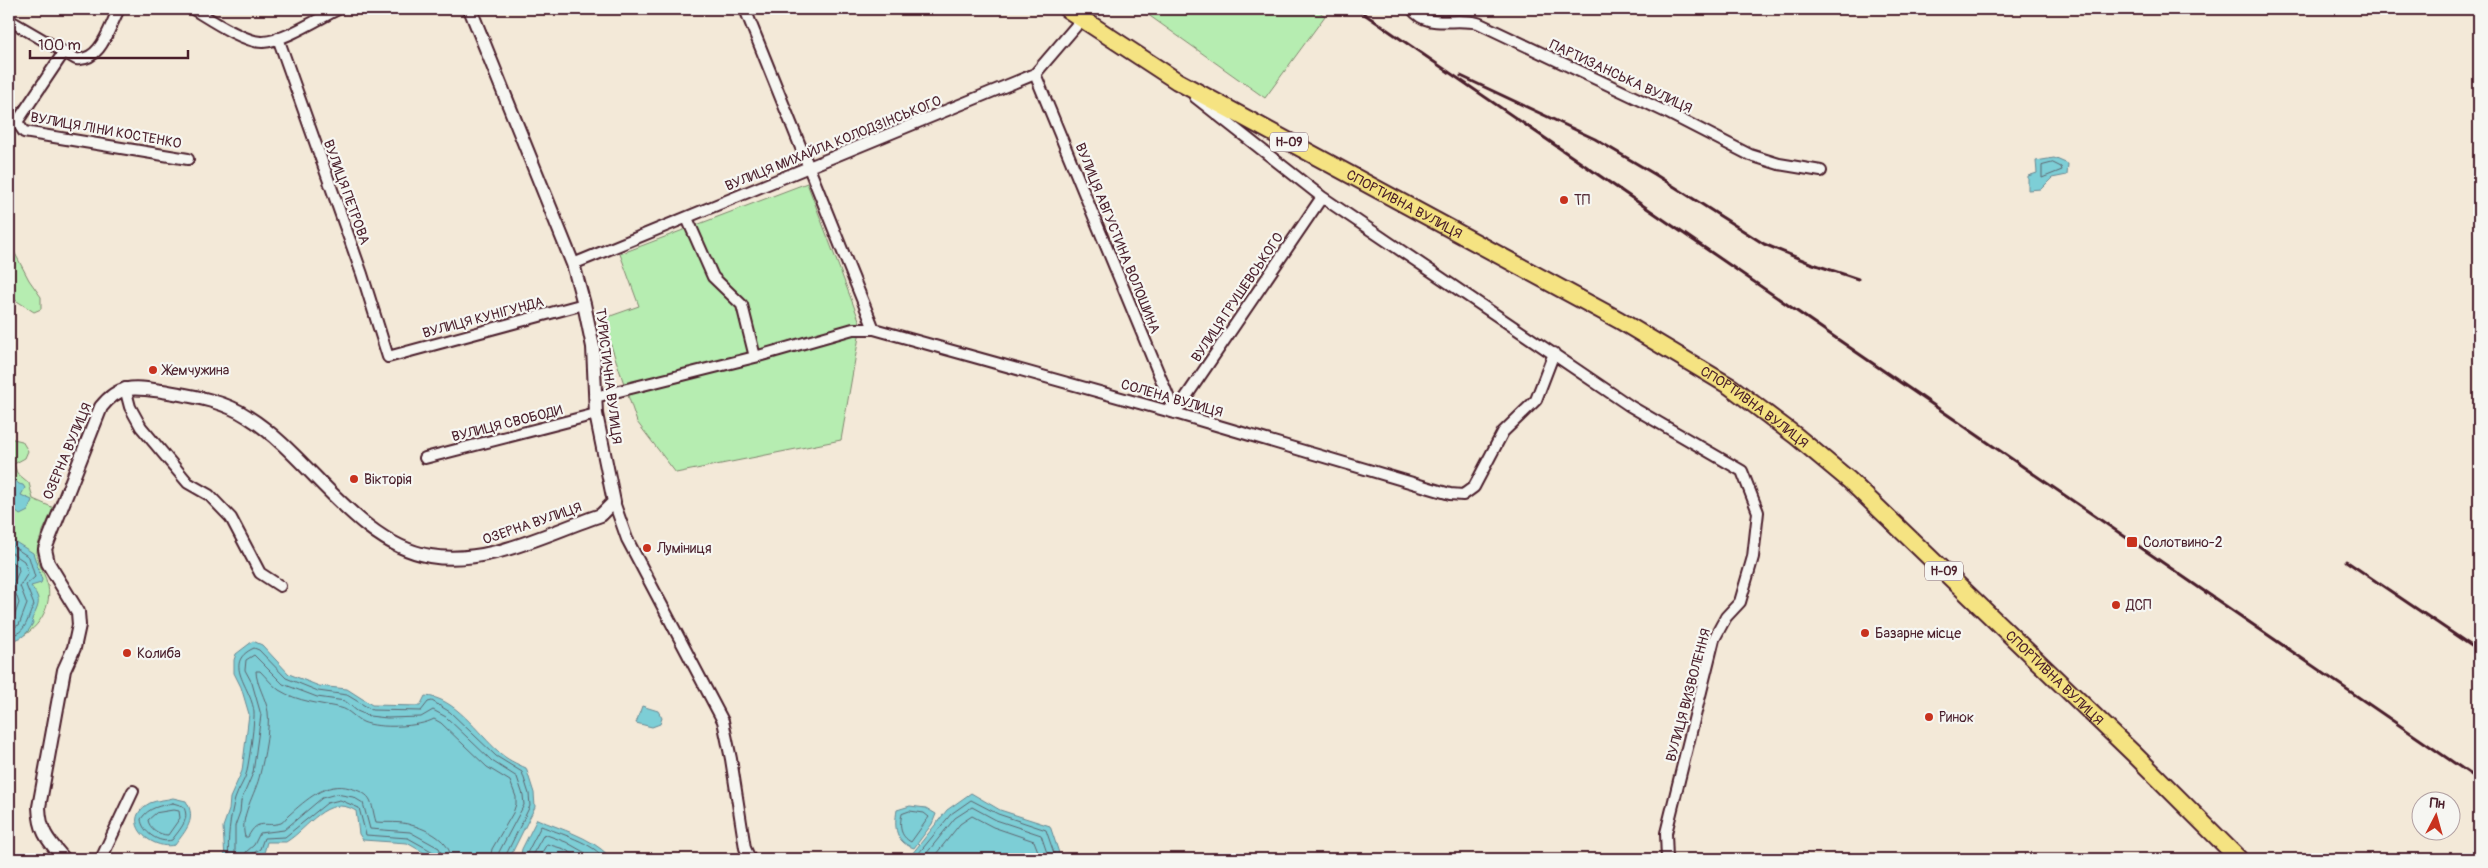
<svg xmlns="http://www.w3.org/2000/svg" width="2488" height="868" viewBox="0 0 2488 868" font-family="Pangolin,sans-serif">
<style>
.green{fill:#b6edb1;stroke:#80866e}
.water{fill:#7dced6;stroke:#698892}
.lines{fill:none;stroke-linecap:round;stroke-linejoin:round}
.shore{stroke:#5e656f;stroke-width:1}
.minor-casing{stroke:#4a1f2b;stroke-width:14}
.tertiary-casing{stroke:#4a1f2b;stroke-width:16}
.primary-casing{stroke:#4a1f2b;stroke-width:20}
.minor{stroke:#f6f6f2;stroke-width:10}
.tertiary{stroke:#f6f6f2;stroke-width:12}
.primary{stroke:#f5e382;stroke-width:16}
.rail{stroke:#4a1f2b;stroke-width:3}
.poi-dot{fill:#c8321e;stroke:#f6f6f2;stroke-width:2}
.labels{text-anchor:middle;stroke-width:4.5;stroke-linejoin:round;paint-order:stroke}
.shield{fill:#f6f6f2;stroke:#7e6067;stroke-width:1}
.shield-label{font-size:12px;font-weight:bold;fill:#4a1f2b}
.street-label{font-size:14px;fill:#4a1f2b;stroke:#f6f6f2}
.poi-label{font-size:14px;fill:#4a1f2b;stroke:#f6f6f2;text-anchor:start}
</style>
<rect width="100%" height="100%" fill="#f3e9d8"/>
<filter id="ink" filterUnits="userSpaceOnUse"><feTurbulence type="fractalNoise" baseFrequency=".02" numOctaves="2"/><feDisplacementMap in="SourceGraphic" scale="10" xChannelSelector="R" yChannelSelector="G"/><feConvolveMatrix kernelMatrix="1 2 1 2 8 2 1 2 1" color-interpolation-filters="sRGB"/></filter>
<g filter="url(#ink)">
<path class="green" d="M 1140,9 L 1315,9 L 1325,16 L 1265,98 Z
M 807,183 L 861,325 L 841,440 L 676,473 L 637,422 L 602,319 L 639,306 L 620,254 Z
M 9,242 L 29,280 L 41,297 L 41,309 L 34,312 L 9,296 Z
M 9,438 L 22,441 L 28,451 L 25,458 L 14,464 L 17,473 L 29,483 L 33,499 L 54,508 C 48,521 36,541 37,556 C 39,566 46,576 48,586 C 53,609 33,639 9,639 Z"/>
<path class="water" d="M 2054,158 L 2068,164 L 2067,175 L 2052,178 L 2041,189 L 2028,190 L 2028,176 L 2037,173 L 2036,161 Z
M 9,475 L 19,484 L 23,485 L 25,488 L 21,495 L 32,500 L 28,511 L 20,515 L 9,506 Z
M 9,538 L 33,553 L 42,580 L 41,583 L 31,586 C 42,600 39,605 32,619 L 33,623 C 28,633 21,641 9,640 Z
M 253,641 L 262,645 L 289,674 L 319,686 L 347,689 L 372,705 L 420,706 L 425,696 C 455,697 478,734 499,752 C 506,759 517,764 526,768 L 534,793 L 535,807 L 511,855 L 507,859 L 435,859 L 407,843 L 363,840 L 359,834 L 356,811 C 327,793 308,829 286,842 L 267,842 L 264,853 L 252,859 L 225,859 L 223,827 L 229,810 L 230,798 L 242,771 L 249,714 L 241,687 L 234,673 L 234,660 L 236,654 Z
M 642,706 L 658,711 L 662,718 L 660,724 L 652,727 L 636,723 Z
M 971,793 L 1000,810 L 1050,826 L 1061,859 L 908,859 L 947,810 Z
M 173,798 L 186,801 C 197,819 186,830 175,845 C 150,851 118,820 150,803 C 157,800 166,800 173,798 Z
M 910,806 L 926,808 L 936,814 L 932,824 L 914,848 C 895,842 894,827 897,810 Z
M 537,819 C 562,830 589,836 609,856 L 609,859 L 520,859 L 522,849 Z"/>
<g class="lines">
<path class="shore" d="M 2053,163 L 2061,167 L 2062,170 L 2042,178 L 2042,166 Z
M 9,544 L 29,557 L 35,577 L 26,585 L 34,605 C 27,617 27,635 9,635
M 9,551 L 24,561 L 28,573 L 20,586 L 27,604 L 19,625 L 9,629
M 9,560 L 18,566 L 19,571 L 13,585 L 19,603 L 13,620 L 9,621
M 173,803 L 183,806 C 191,819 180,829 172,840 C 159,844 142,832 141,819 C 149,807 160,806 173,803 Z
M 174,810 L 179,811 L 180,818 L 168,835 C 159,835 149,828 148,820 L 156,813 Z
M 910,811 L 924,813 L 929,817 L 911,842 C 900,836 899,826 902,814 Z
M 229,859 C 227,840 230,817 235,799 C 238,789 245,781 247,771 C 250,754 253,735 254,717 C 256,690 219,664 254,648 L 259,650 L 286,678 L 318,691 L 347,695 L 372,710 L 421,711 L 428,702 L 432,701 L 450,712 L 496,756 L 522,772 L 529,794 L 530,806 L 504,859
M 235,859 L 235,826 L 240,812 L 241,801 L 253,773 L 261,715 L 252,683 L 245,670 L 246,660 L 254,655 L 283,684 L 317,697 L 345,701 L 357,711 L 369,716 L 387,718 L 421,717 L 433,710 L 446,717 L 492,761 L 517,777 L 523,795 L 524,805 L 499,852 L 498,859
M 244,859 L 246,852 L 254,845 L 260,833 L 284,830 L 322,798 L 336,794 L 353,797 L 363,803 L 370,829 L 410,832 L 439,848 L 444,859
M 251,859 L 252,854 L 260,849 L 264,838 L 285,837 L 327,803 L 340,800 L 359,808 L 366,835 L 408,838 L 435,853 L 438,859
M 451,859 C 451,841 427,829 411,825 C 400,821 387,823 376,822 C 370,802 375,795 350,788 C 326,781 306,800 289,815 C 286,817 284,822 281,823 C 265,828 258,817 248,837 L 245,837 C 239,816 256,794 260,774 C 264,758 270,728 268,712 C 266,698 256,684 256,671 L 260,671 C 266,677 272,685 279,690 C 298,702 320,703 341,708 C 348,709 356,719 363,722 C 379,729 420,727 434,719 L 441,723 L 487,767 L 510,781 L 516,797 L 516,804 L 513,813 L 492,849 L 490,859
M 524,859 L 541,826 C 558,833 595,843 604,859
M 530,859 L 544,834 L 566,842 L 596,859
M 538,859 L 547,844 L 564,849 L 582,859
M 914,859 L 951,814 L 971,800 L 998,814 L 1046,830 L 1056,859
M 922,859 L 955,818 L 972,807 L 996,820 L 1041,835 L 1049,859
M 932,859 L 960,824 L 972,816 L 993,827 L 1034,841 L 1041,859"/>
<defs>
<path id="minor" d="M 193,9 C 208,18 245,43 263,42 C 284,41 318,19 338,9
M 745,9 L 874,329 L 1175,413 L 1450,494 L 1463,495 L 1474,487 L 1503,432 L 1536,400 L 1554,353
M 1412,9 C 1428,30 1453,17 1478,23 L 1670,114 L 1750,155 L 1779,164 L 1821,171
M 9,20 L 76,59 C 101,62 109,27 119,9
M 278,38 L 362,274 L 388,357 L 584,304
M 64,52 L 17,122 L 24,132 L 188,159
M 1035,74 L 1175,413
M 1195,97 L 1322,197 L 1630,406 L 1742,471 L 1758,512 L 1753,557 L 1740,602 L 1726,617 L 1714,639 L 1666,833 L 1667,859
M 687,218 L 713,277 L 742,305 L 755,357
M 573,264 L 1035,74 L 1082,19
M 125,388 L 130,407 L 141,427 L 188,483 L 209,495 L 231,518 L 260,573 L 280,586
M 595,397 L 755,357 L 853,329 L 874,329
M 1175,413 L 1322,197
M 425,458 L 596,414
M 614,502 L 627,539 L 723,721 L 731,759 L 745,848 L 750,859
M 101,859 L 133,791"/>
<path id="tertiary" d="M 64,859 C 48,840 40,833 39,807 L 64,670 L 74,648 L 79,625 L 78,612 L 48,563 L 45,549 L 101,407 C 119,384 134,387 162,391 C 191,396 223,400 248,417 C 308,454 357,544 430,556 C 488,566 547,533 601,515 L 614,502 L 596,414 L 593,347 L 584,304 L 573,264 L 470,9"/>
<g id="primary">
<path id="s1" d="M 1067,9 L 1177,81 L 1619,320 L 1731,387 L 1796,436 L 1849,480 L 2134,754 L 2239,859"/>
</g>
</defs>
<use href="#minor" class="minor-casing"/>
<use href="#tertiary" class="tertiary-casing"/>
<use href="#primary" class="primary-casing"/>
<use href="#minor" class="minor"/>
<use href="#tertiary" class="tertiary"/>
<use href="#primary" class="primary"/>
<path class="rail" d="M 1357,9 L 2479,780
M 1461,76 L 1595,139 L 1656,175 L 1764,244 L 1810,263 L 1858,279
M 2346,561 L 2479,651"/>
</g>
</g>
<g class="poi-dot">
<circle cx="1564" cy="200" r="5"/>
<circle cx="153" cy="370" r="5"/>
<circle cx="354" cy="479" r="5"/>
<rect x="2126" y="536" width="12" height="12" rx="2.5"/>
<circle cx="647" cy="548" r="5"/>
<circle cx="2116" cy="605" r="5"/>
<circle cx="1865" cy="633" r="5"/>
<circle cx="127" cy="653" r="5"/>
<circle cx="1929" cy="717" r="5"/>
</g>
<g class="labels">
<g class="shield">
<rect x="1270" y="132.5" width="38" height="19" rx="4"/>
<rect x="1925" y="561.5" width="38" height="19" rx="4"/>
</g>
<g class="shield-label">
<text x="1289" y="146">Н-09</text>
<text x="1944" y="575">Н-09</text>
</g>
<g class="street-label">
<text transform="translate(1621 76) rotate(25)" y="5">ПАРТИЗАНСЬКА ВУЛИЦЯ</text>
<text transform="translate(106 130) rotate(10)" y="5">ВУЛИЦЯ ЛІНИ КОСТЕНКО</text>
<text transform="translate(833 143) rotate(-22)" y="5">ВУЛИЦЯ МИХАЙЛА КОЛОДЗІНСЬКОГО</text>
<text transform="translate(347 192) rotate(70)" y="5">ВУЛИЦЯ ПЕТРОВА</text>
<text dy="5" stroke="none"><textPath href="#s1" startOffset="390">СПОРТИВНА ВУЛИЦЯ</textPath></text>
<text transform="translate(1118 238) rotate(68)" y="5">ВУЛИЦЯ АВГУСТИНА ВОЛОШИНА</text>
<text transform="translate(1237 297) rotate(-56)" y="5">ВУЛИЦЯ ГРУШЕВСЬКОГО</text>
<text transform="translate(483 317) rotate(-15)" y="5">ВУЛИЦЯ КУНІГУНДА</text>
<text transform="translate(609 376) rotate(83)" y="5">ТУРИСТИЧНА ВУЛИЦЯ</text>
<text transform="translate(1172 398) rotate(16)" y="5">СОЛЕНА ВУЛИЦЯ</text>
<text dy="5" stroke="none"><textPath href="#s1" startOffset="795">СПОРТИВНА ВУЛИЦЯ</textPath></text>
<text transform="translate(507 423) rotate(-14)" y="5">ВУЛИЦЯ СВОБОДИ</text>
<text transform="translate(67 451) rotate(-67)" y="5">ОЗЕРНА ВУЛИЦЯ</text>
<text transform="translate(532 523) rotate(-19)" y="5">ОЗЕРНА ВУЛИЦЯ</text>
<text dy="5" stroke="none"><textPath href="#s1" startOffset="1200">СПОРТИВНА ВУЛИЦЯ</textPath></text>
<text transform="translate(1688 695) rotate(-75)" y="5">ВУЛИЦЯ ВИЗВОЛЕННЯ</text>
</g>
<g class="poi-label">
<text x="1574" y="205">ТП</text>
<text x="163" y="375">Жемчужина</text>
<text x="364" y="484">Вікторія</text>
<text x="2143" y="547">Солотвино-2</text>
<text x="657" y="553">Луміниця</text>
<text x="2126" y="610">ДСП</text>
<text x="1875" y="638">Базарне місце</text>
<text x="137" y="658">Колиба</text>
<text x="1939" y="722">Ринок</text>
</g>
</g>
<rect width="2488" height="868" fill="none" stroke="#f6f6f2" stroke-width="30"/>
<rect x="15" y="15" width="2458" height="838" fill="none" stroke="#4a1f2b" stroke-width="2" filter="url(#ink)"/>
<g transform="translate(2436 816) rotate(6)"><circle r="24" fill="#f6f6f2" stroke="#b1a0a2"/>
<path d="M0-4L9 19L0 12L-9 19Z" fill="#c8321e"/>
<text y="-8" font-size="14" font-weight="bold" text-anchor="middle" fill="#4a1f2b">Пн</text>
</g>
<path d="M30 50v8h158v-8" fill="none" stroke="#4a1f2b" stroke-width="2.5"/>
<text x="38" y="50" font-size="15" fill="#4a1f2b" stroke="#f6f6f2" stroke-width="4" paint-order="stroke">100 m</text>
</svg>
